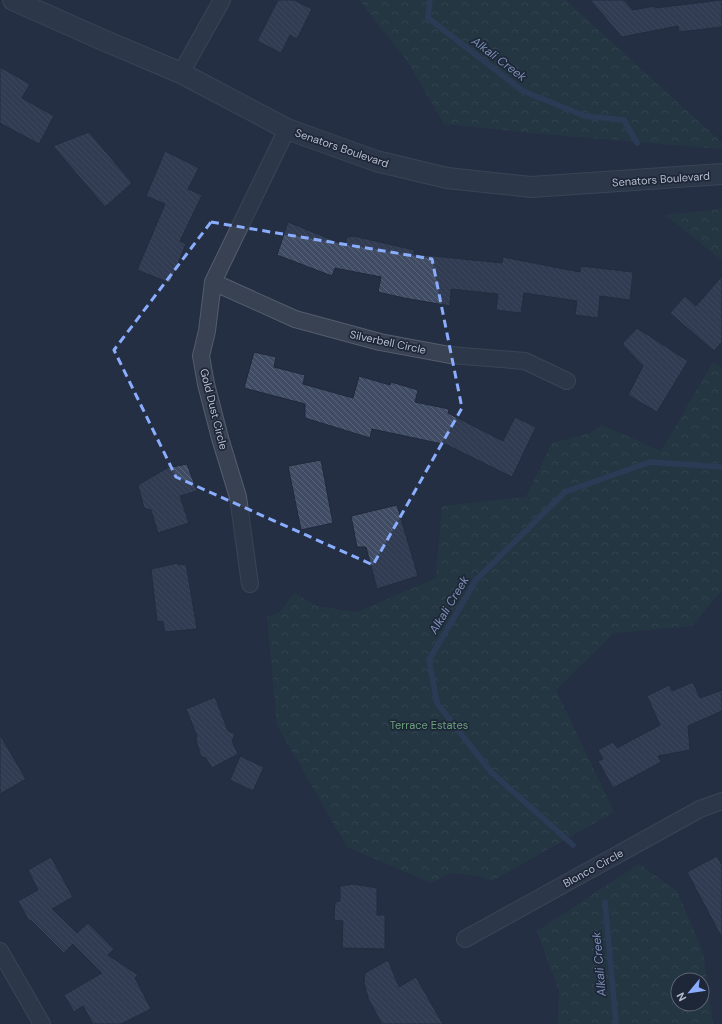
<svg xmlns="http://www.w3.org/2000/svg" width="722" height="1024" viewBox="0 0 722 1024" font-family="'DM Sans',sans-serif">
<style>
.park{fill:url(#park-crowns);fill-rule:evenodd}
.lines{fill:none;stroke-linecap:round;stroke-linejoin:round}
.stream{stroke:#37496c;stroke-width:5.5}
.building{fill:url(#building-back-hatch);stroke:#20293a}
.minor-casing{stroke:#545d6d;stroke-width:18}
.tertiary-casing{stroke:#545d6d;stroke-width:22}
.minor{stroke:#394253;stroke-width:16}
.tertiary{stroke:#394253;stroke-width:20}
.marked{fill:none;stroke:#8aadfe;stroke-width:3;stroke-dasharray:8 5;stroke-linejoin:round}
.labels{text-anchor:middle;stroke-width:3.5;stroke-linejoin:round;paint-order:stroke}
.street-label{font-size:11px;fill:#b6bdcd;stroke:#1e2738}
.park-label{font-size:11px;fill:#6c9f7c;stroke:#1e2738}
.water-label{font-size:12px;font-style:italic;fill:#7c90b6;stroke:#1e2738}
</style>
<defs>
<pattern id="park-crowns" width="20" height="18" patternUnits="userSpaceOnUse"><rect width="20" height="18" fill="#273e44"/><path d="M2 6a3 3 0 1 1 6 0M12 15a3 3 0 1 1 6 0" fill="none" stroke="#44585e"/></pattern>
<pattern id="building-back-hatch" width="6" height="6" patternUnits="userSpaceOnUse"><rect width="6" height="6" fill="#404c64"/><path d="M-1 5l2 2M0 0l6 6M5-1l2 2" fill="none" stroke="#596479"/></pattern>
</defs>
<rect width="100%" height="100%" fill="#252f44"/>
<path class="park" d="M 359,0 L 566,0 L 722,143 L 722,149 L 542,134 L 444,124 L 408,62 Z
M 722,209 L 722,260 L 665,215 Z
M 713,362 L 722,368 L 722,590 L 692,626 L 614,633 L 556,690 L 614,812 L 492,881 L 478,876 L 451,873 L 432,883 L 347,847 L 277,725 L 267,617 L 280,612 L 294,593 L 317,606 L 357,612 L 436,578 L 442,506 L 526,497 L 552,443 L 590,433 L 602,425 L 661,451 Z
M 639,864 L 677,891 L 703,952 L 713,1024 L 558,1024 L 559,991 L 537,931 ZM 678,980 L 702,980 L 702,1004 L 678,1004 Z"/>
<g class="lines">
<path class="stream" d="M 430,0 L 428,18 L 523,91 L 585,116 L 624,120 L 637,143
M 573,845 L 491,772 L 437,703 L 429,660 L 476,580 L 565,492 L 650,462 L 722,467
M 605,902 L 616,1024"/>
</g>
<path class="building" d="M 278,0 L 294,0 L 312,9 L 297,39 L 290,35 L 281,53 L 257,41 Z
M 590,0 L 624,0 L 633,10 L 655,6 L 655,8 L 722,0 L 722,27 L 679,32 L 678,26 L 622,37 Z
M 0,67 L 30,84 L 22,98 L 54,116 L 39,144 L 0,123 Z
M 89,132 L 132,183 L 105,207 L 53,146 Z
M 165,151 L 199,168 L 188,189 L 202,195 L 180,241 L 186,244 L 170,283 L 137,270 L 165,204 L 146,196 Z
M 288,222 L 345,245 L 347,237 L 354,236 L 414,250 L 414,254 L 502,263 L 503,257 L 580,272 L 581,266 L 633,272 L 630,300 L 600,296 L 598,318 L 575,315 L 577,301 L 524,293 L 521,313 L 496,310 L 498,294 L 451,289 L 450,306 L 404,298 L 378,292 L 381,277 L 335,268 L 332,276 L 277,255 Z
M 722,276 L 722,342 L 714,351 L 670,313 L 685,296 L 696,306 Z
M 637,328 L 688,361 L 657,412 L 628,395 L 643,366 L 622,344 Z
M 254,352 L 276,357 L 274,367 L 305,375 L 303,384 L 353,398 L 359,376 L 390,385 L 391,382 L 418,390 L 415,402 L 449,409 L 448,413 L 503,441 L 515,417 L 536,427 L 512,477 L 447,445 L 372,429 L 370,438 L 305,418 L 305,404 L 244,388 Z
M 321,460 L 333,523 L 301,530 L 288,466 Z
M 187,464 L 197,491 L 180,496 L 189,523 L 158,533 L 151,510 L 144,508 L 138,485 L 167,468 Z
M 397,505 L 418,576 L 377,589 L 366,547 L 357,547 L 351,516 Z
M 178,563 L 179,565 L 186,564 L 197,629 L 165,632 L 163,622 L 157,621 L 151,569 Z
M 693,682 L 700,698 L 722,690 L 722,711 L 688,726 L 690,750 L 658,756 L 661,762 L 613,788 L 598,761 L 603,759 L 598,750 L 613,742 L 617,748 L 660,725 L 647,696 L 669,685 L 672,691 Z
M 215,697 L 228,731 L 235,734 L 232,741 L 238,754 L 212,768 L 206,758 L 201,756 L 196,740 L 197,736 L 186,709 Z
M 0,735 L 26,779 L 0,794 Z
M 240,756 L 264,767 L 253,791 L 230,780 Z
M 717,856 L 722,865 L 722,938 L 687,872 Z
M 51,857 L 73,897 L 52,909 L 77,933 L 88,923 L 114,949 L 108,955 L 138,975 L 135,978 L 151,1009 L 121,1024 L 93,1024 L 83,1006 L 74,1012 L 64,995 L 102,973 L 73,944 L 64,953 L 31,920 L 29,921 L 18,901 L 38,890 L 28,870 Z
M 353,884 L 377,888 L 377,915 L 385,915 L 385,949 L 342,948 L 343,921 L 334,920 L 335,902 L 340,901 L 340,886 Z
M 388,960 L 399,987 L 416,977 L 443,1024 L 382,1024 L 368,998 L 364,982 L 365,973 Z"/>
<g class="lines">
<defs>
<path id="minor" d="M 181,73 L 222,0
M 213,282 L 295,319 L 380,342 L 450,355 L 525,361 L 567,381
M 250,584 L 238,497 L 220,438 L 206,384 L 201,356 L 207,331 L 213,282 L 287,129
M 465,939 L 700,809 L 722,801
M 0,951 L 42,1024"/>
<path id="tertiary" d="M 13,0 L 103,40 L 181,73 L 287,129 L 376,161 L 447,178 L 531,187 L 722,174"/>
</defs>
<use href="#minor" class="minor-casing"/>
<use href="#tertiary" class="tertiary-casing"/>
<use href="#minor" class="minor"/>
<use href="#tertiary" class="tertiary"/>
</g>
<path d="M0 0H722V1024H0ZM 211,222 L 432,259 L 462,408 L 373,565 L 176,477 L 114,350 Z" fill="#252f44" fill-opacity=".55" fill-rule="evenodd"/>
<path class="marked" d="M 211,222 L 432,259 L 462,408 L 373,565 L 176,477 L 114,350 Z"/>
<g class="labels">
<g class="street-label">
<text transform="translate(342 148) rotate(19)" y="4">Senators Boulevard</text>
<text transform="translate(661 179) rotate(-4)" y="4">Senators Boulevard</text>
<text transform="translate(388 342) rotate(12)" y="4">Silverbell Circle</text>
<text transform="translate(214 409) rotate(76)" y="4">Gold Dust Circle</text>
<text transform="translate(593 868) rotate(-29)" y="4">Blonco Circle</text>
</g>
<g class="park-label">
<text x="429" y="729">Terrace Estates</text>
</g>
<g class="water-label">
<text transform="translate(499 59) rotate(37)" y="4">Alkali Creek</text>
<text transform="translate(449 605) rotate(-59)" y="4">Alkali Creek</text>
<text transform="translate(599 964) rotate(-95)" y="4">Alkali Creek</text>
</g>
</g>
<g transform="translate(690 992) rotate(241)"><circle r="19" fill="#1e2738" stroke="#5b6374"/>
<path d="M0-3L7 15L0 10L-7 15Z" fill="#8aadfe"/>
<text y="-6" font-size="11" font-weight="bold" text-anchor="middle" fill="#b6bdcd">N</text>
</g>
</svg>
